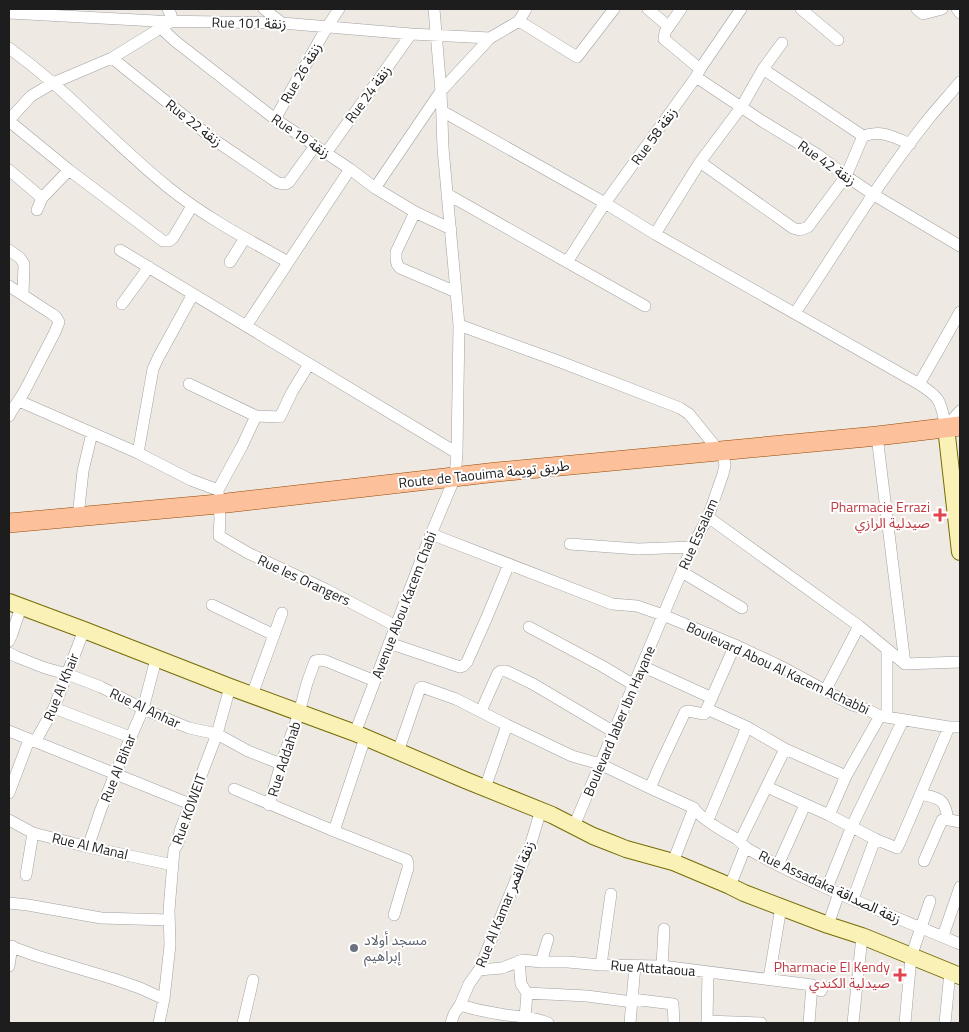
<svg xmlns="http://www.w3.org/2000/svg" width="969" height="1032" viewBox="0 0 969 1032" font-family="'Titillium Web','Noto Sans Arabic',sans-serif">
<style>
.lines{fill:none;stroke-linecap:round;stroke-linejoin:round}
.street-casing{stroke:#a1a1a1;stroke-width:12}
.secondary-casing{stroke:#756c04;stroke-width:18}
.primary-casing{stroke:#974900;stroke-width:20}
.street{stroke:#fff;stroke-width:11}
.secondary{stroke:#faf1b6;stroke-width:16}
.primary{stroke:#fcc09b;stroke-width:19}
.health-dot{fill:#e0444e;stroke:#fff;stroke-width:2}
.worship-dot{fill:#6b7280;stroke:#fff;stroke-width:2}
.labels{text-anchor:middle;stroke-width:4;stroke-linejoin:round;paint-order:stroke}
.street-label{font-size:14px;fill:#1d1d1d;stroke:#fff}
.health-label{font-size:14px;fill:#be3a42;stroke:#fff;text-anchor:end}
.worship-label{font-size:14px;fill:#5b616d;stroke:#fff;text-anchor:start}
</style>
<rect width="100%" height="100%" fill="#efe9e3"/>
<g class="lines">
<defs>
<path id="street" d="M 264,9 L 282,23
M 648,9 L 669,27
M 681,9 L 665,32 L 664,39 L 700,69
M 801,9 L 838,40
M 917,9 L 923,14 L 942,9
M 957,9 L 960,13
M 9,13 L 156,21 L 282,23 L 411,34 L 490,38
M 519,21 L 577,57 L 614,9
M 161,28 L 175,41 L 275,119 L 350,169 L 375,188 L 415,212 L 451,229
M 9,48 C 24,59 39,71 53,83 C 92,117 128,155 169,188 C 205,217 247,239 288,262
M 112,58 L 213,139 L 278,183 L 286,184 L 289,182 L 315,146
M 763,69 L 863,136 C 882,130 892,136 910,144
M 696,77 L 762,121 L 818,155 L 846,176 L 874,195 L 960,246
M 442,111 L 605,203 L 655,234 L 919,384 C 942,399 940,401 946,427
M 275,119 L 327,27 L 339,9
M 9,120 L 31,96 L 53,83 L 112,58 L 172,21 L 171,15 L 168,9
M 9,121 L 69,170 L 163,241 L 169,241 L 173,238 L 192,206
M 326,153 L 411,34
M 700,162 L 793,228 L 800,230 L 808,227 L 846,176 L 863,136
M 9,170 L 42,198
M 375,188 L 441,91 L 490,38 L 519,21 L 526,9
M 447,194 L 567,262 L 645,306
M 37,210 L 42,198 L 69,170
M 415,212 L 396,252 L 396,259 L 397,264 L 400,268 L 456,292
M 655,234 L 700,162 L 742,106 L 763,69 L 782,43
M 9,250 L 20,258 L 24,264 L 23,295
M 120,250 L 457,453
M 230,262 L 245,238
M 567,262 L 605,203 L 696,77 L 700,69 L 741,9
M 9,286 L 52,314 L 56,317 L 59,322 L 55,332 L 24,392 C 19,400 13,408 9,416
M 122,304 L 149,267
M 795,313 C 839,247 881,178 930,117 C 940,105 950,94 960,82
M 459,325 L 558,361 L 680,408 L 689,414 L 723,456 L 725,465 L 723,474 L 708,517 L 692,547 L 574,826
M 246,326 L 350,169
M 309,364 L 292,392 L 280,417 L 256,416 L 242,446 L 218,490 L 220,519 L 219,536 L 248,553 L 325,589 L 396,626
M 189,384 L 256,416
M 919,384 L 960,312
M 19,401 L 138,453 L 191,480 L 218,490
M 946,427 L 960,411
M 877,436 L 905,664
M 138,453 L 153,369 L 158,358 L 193,294
M 78,517 L 83,471 L 92,433
M 708,517 L 859,626 L 905,664
M 431,534 L 612,604 L 637,606 L 663,615 L 735,645 L 784,668 L 852,705 L 866,709 L 880,716 L 949,727 L 960,727
M 570,544 L 638,549 L 692,547
M 682,572 L 742,608
M 212,605 L 274,635
M 529,627 L 602,666 L 634,685
M 9,641 L 12,634 L 21,607
M 389,643 L 460,667 L 463,666 L 467,662 L 487,617 L 509,564
M 9,653 L 17,657 L 45,668 L 67,674 L 101,687 L 143,709 L 189,728 L 217,734 L 248,751 L 281,764
M 905,664 L 960,662
M 642,666 L 712,698
M 825,691 L 859,626
M 252,695 L 282,613
M 54,708 L 130,737
M 707,709 L 747,727 L 785,749 L 846,776
M 481,711 L 498,673 L 501,671 L 506,671 L 533,684 L 614,732
M 887,717 L 887,649
M 9,731 L 190,804
M 355,733 L 431,534 L 455,477 L 457,453 L 459,325 L 443,148 L 441,91 L 434,9
M 35,742 L 54,708 L 84,630
M 398,752 L 420,688 L 422,687 L 456,699 L 507,725 L 572,756 L 600,764 L 650,788 L 694,808 C 700,818 726,833 737,839 C 741,842 743,846 748,849 C 815,887 889,914 960,944
M 767,787 L 829,815 L 875,839 L 897,848 L 900,842 L 949,727
M 485,788 L 507,725
M 650,788 L 660,765 L 685,712 L 688,711 L 704,714 L 705,713 L 735,645
M 234,789 L 334,831 L 407,860 L 408,864 L 408,868 L 394,915
M 9,793 L 29,740
M 921,794 C 940,799 945,798 948,820
M 269,805 L 281,764 L 299,713 L 307,683 L 315,661 L 321,660 L 326,661 L 375,681
M 829,815 L 846,776 L 880,716
M 9,820 L 33,833 L 88,847 L 173,865
M 708,820 L 747,727
M 334,831 L 365,738
M 740,841 L 785,749
M 88,847 L 101,809 L 115,774 L 143,709 L 156,659
M 924,861 L 942,820 L 945,819 L 960,822
M 673,862 L 694,808
M 778,865 L 805,805
M 26,875 L 33,833
M 730,886 L 745,848
M 827,888 L 852,826 L 903,720
M 853,899 L 875,839
M 9,903 L 28,905 L 101,918 L 169,920
M 828,925 L 839,893
M 943,936 L 960,887
M 9,946 L 37,956 L 114,979 L 140,988 L 164,999
M 519,961 L 521,984 L 527,993 L 525,1018
M 541,962 L 548,939
M 601,965 L 611,894
M 9,966 L 12,946
M 662,966 L 664,929
M 479,970 L 502,968 L 523,960 L 541,962 L 568,962 L 601,965 L 662,966 L 812,985 L 821,991 L 823,986
M 769,979 L 781,907
M 527,993 L 587,996 L 632,1002
M 632,999 L 673,1004 L 674,1023
M 460,1005 C 473,1009 486,1012 500,1014 C 515,1017 534,1016 548,1023
M 707,1021 L 761,1023
M 159,1023 L 164,999 L 170,945 L 169,910 L 174,850 L 178,843 L 180,831 L 217,734 L 230,687
M 243,1023 L 253,980
M 451,1023 L 454,1014 L 460,1005 L 469,984 L 479,970 L 531,843 L 541,810
M 630,1023 L 635,966
M 707,1023 L 708,972
M 809,1023 L 812,985
M 853,1023 L 862,936
M 905,1023 L 911,957 L 930,901
M 945,1023 L 950,972"/>
<path id="secondary" d="M 946,427 L 960,552
M 9,602 L 84,630 L 230,687 L 355,733 L 465,780 L 552,815 L 593,836 L 611,843 L 626,849 L 673,862 L 730,886 L 744,893 L 828,925 L 862,936 L 960,976"/>
<path id="primary" d="M 9,523 L 218,504 L 497,472 L 877,436 L 960,426"/>
</defs>
<use href="#street" class="street-casing"/>
<use href="#secondary" class="secondary-casing"/>
<use href="#primary" class="primary-casing"/>
<use href="#street" class="street"/>
<use href="#secondary" class="secondary"/>
<use href="#primary" class="primary"/>
</g>
<g class="health-dot">
<path d="M937.5 507.5h5v5h5v5h-5v5h-5v-5h-5v-5h5z"/>
<path d="M897.5 967.5h5v5h5v5h-5v5h-5v-5h-5v-5h5z"/>
</g>
<circle class="worship-dot" cx="354" cy="948" r="5"/>
<g class="labels">
<g class="street-label">
<text transform="translate(249 23) rotate(1)" y="5">Rue 101 زنقة</text>
<text transform="translate(301 73) rotate(-60)" y="5">Rue 26 زنقة</text>
<text transform="translate(368 94) rotate(-54)" y="5">Rue 24 زنقة</text>
<text transform="translate(194 123) rotate(38)" y="5">Rue 22 زنقة</text>
<text transform="translate(301 136) rotate(34)" y="5">Rue 19 زنقة</text>
<text transform="translate(654 136) rotate(-54)" y="5">Rue 58 زنقة</text>
<text transform="translate(827 163) rotate(35)" y="5">Rue 42 زنقة</text>
<text transform="translate(484 474) rotate(-6)" y="5">Route de Taouima طريق تويمة</text>
<text transform="translate(698 534) rotate(-66)" y="5">Rue Essalam</text>
<text transform="translate(304 580) rotate(25)" y="5">Rue les Orangers</text>
<text transform="translate(404 605) rotate(-69)" y="5">Avenue Abou Kacem Chabi</text>
<text transform="translate(778 668) rotate(25)" y="5">Boulevard Abou Al Kacem Achabbi</text>
<text transform="translate(61 687) rotate(-68)" y="5">Rue Al Khair</text>
<text transform="translate(145 708) rotate(25)" y="5">Rue Al Anhar</text>
<text transform="translate(619 721) rotate(-67)" y="5">Boulevard Jaber Ibn Hayane</text>
<text transform="translate(284 759) rotate(-72)" y="5">Rue Addahab</text>
<text transform="translate(118 768) rotate(-68)" y="5">Rue Al Bihar</text>
<text transform="translate(189 809) rotate(-70)" y="5">Rue KOWEIT</text>
<text transform="translate(90 846) rotate(13)" y="5">Rue Al Manal</text>
<text transform="translate(830 887) rotate(25)" y="5">Rue Assadaka زنقة الصداقة</text>
<text transform="translate(505 904) rotate(-68)" y="5">Rue Al Kamar زنقة القمر</text>
<text transform="translate(653 968) rotate(4)" y="5">Rue Attataoua</text>
</g>
<g class="health-label">
<text x="930" y="512">Pharmacie Errazi<tspan x="930" dy="16">صيدلية الرازي</tspan></text>
<text x="890" y="972">Pharmacie El Kendy<tspan x="890" dy="16">صيدلية الكندي</tspan></text>
</g>
<g class="worship-label">
<text x="364" y="945">مسجد أولاد<tspan x="364" dy="16">إبراهيم</tspan></text>
</g>
</g>
<rect width="969" height="1032" fill="none" stroke="#1d1d1d" stroke-width="20"/>
</svg>
